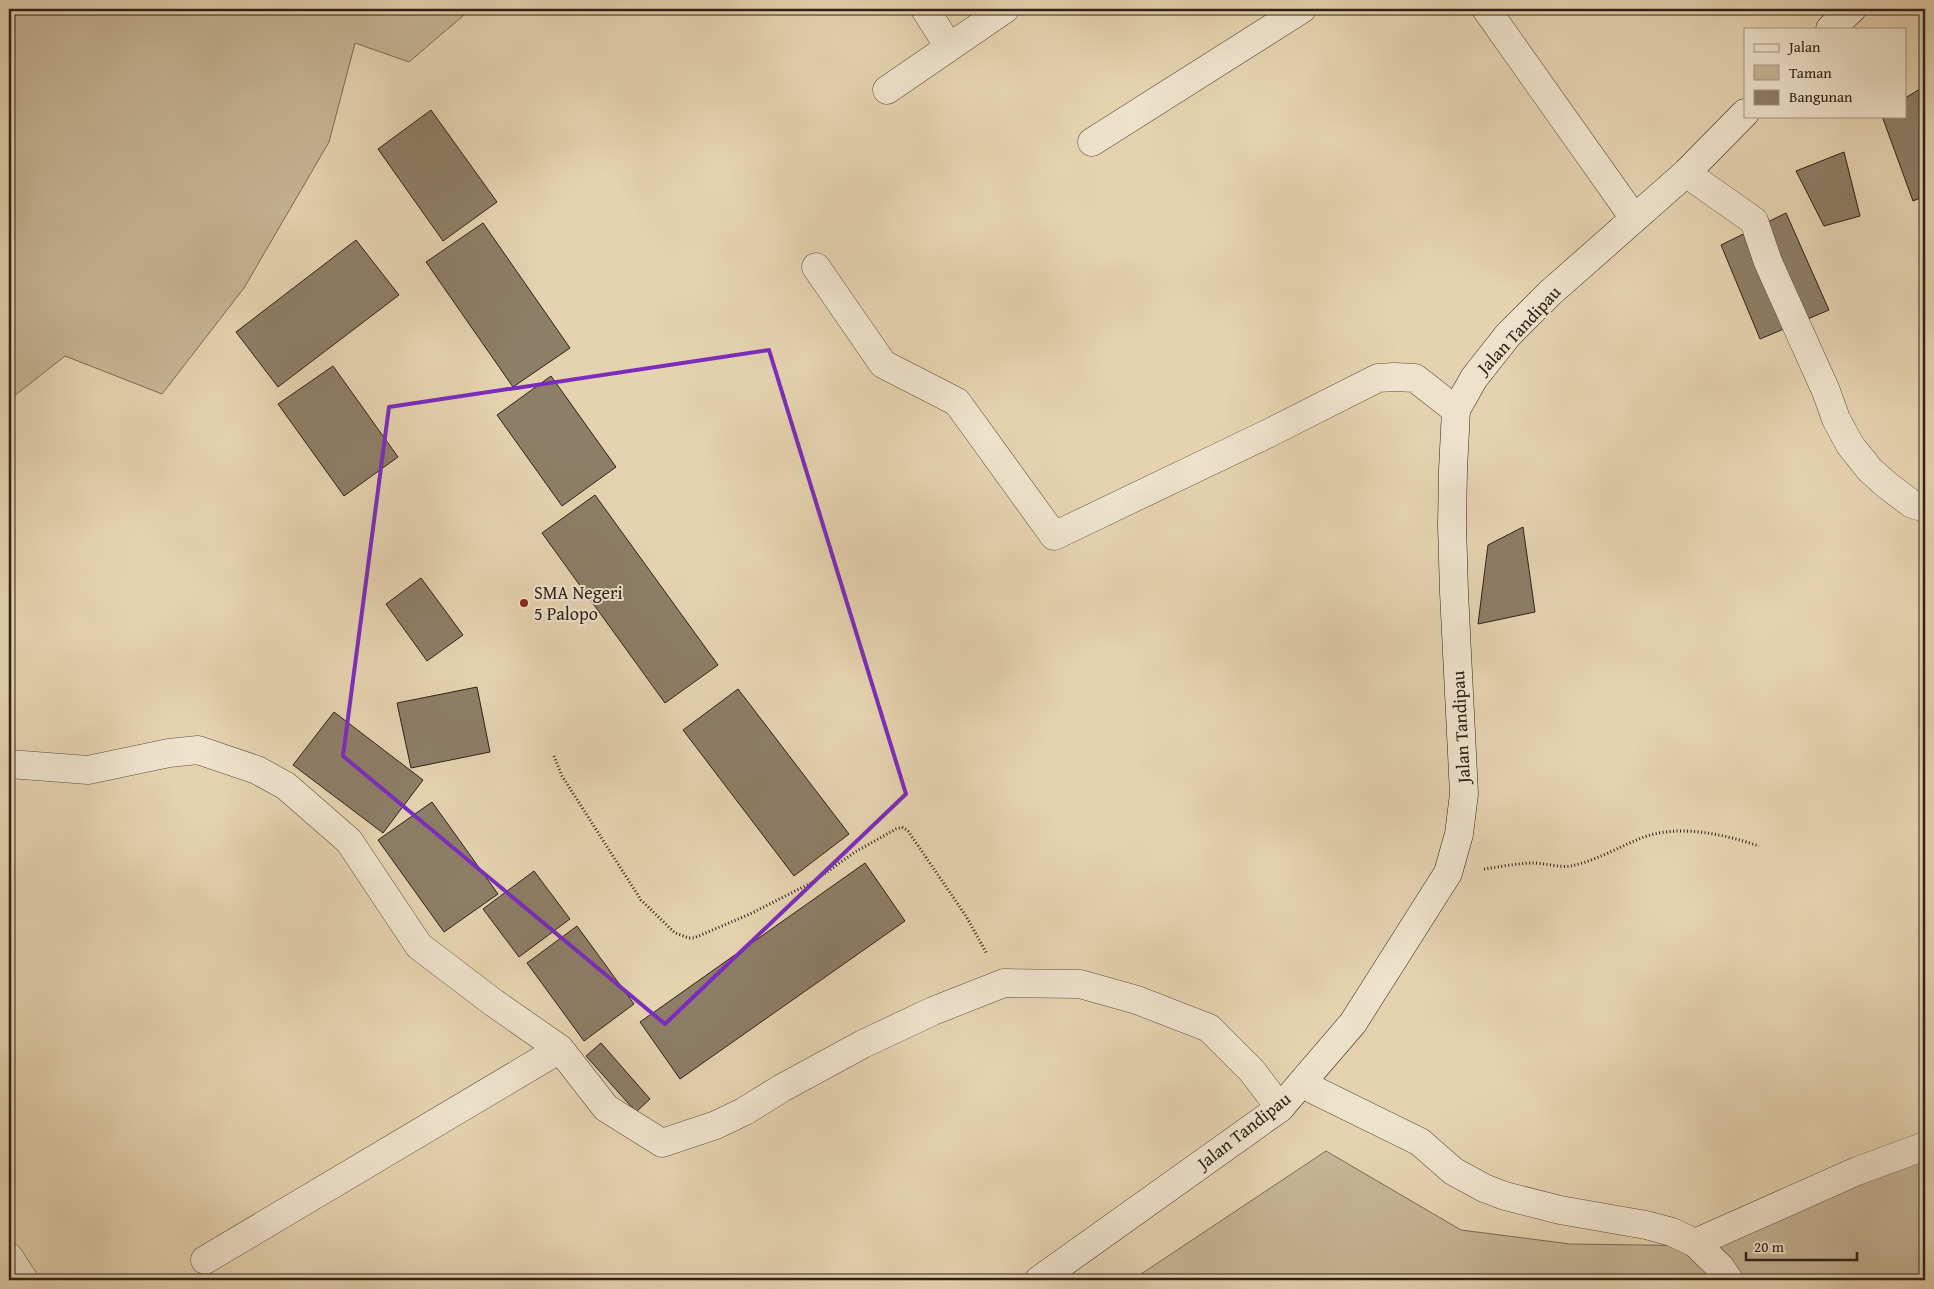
<svg xmlns="http://www.w3.org/2000/svg" width="1934" height="1289" viewBox="0 0 1934 1289" font-family="'Gentium Book Plus',serif">
<style>
.green{fill:#c6b596;stroke:#7a6b57}
.building{fill:#8d7e67;stroke:#2e2118}
.lines{fill:none;stroke-linecap:round;stroke-linejoin:round}
.street-casing{stroke:#5c4e3e;stroke-width:29}
.secondary-casing{stroke:#2e2118;stroke-width:29}
.path{stroke:#2e2118;stroke-width:3;stroke-dasharray:1 2.5;stroke-linecap:butt}
.street{stroke:#eee2cc;stroke-width:28}
.secondary{stroke:#eee2cc;stroke-width:28}
.marked{fill:none;stroke:#7b2cbf;stroke-width:4;stroke-linejoin:round}
.poi-dot{fill:#8f2418;stroke:#eee2cc;stroke-width:2}
.labels{text-anchor:middle;stroke-width:4;stroke-linejoin:round;paint-order:stroke}
.street-label{font-size:18px;fill:#2e2118;stroke:#eee2cc}
.poi-label{font-size:18px;fill:#2e2118;stroke:#eee2cc;text-anchor:start}
</style>
<rect width="100%" height="100%" fill="#e5d3b0"/>
<filter id="stains"><feTurbulence type="fractalNoise" baseFrequency=".004" numOctaves="4"/><feColorMatrix values="0 0 0 0 .2 0 0 0 0 .09 0 0 0 0 .02 0 0 0 .5 -.17"/></filter>
<radialGradient id="worn" r=".72"><stop offset=".6" stop-color="#630" stop-opacity="0"/><stop offset="1" stop-color="#630" stop-opacity=".3"/></radialGradient>
<path class="green" d="M 9,9 L 471,9 L 409,62 L 355,43 L 329,142 L 244,288 L 162,394 L 65,356 L 9,400 Z
M 1326,1151 L 1461,1230 L 1570,1244 L 1713,1246 L 1925,1155 L 1925,1280 L 1132,1280 Z"/>
<path class="building" d="M 1925,86 L 1925,196 L 1913,201 L 1882,116 L 1905,116 L 1905,98 Z
M 431,110 L 497,202 L 443,241 L 378,149 Z
M 1844,152 L 1860,216 L 1824,226 L 1796,171 Z
M 1786,213 L 1829,310 L 1760,339 L 1721,245 Z
M 483,223 L 570,348 L 513,387 L 426,262 Z
M 356,240 L 399,295 L 278,387 L 236,332 Z
M 333,366 L 398,457 L 344,496 L 278,404 Z
M 551,376 L 616,467 L 562,506 L 497,415 Z
M 595,495 L 718,665 L 665,703 L 542,533 Z
M 1523,527 L 1535,612 L 1478,624 L 1488,545 Z
M 421,578 L 463,635 L 427,661 L 386,604 Z
M 477,687 L 490,752 L 411,768 L 397,703 Z
M 738,689 L 849,834 L 794,876 L 683,730 Z
M 334,712 L 423,780 L 383,833 L 293,765 Z
M 432,802 L 498,894 L 444,932 L 378,840 Z
M 865,863 L 905,921 L 680,1079 L 640,1022 Z
M 534,871 L 570,919 L 519,957 L 483,909 Z
M 577,926 L 634,1004 L 584,1041 L 527,963 Z
M 601,1043 L 650,1099 L 636,1112 L 586,1056 Z"/>
<g class="lines">
<defs>
<path id="street" d="M 925,9 L 949,47
M 1486,9 L 1634,218
M 887,90 L 1005,9
M 1092,142 L 1302,9
M 1686,173 L 1754,221 L 1768,262 L 1826,391 L 1836,419 L 1850,445 L 1870,470 L 1888,486 L 1912,504 L 1925,508
M 816,267 L 883,364 L 957,402 L 1054,536 L 1267,434 L 1378,378 L 1394,377 L 1415,378 L 1456,410
M 9,764 L 88,770 L 169,753 L 198,750 L 257,770 L 286,786 L 349,841 L 419,946 L 494,1003 L 560,1049 L 606,1108 L 662,1143 L 716,1125 L 745,1111 L 782,1088 L 863,1044 L 933,1011 L 1004,983 L 1080,984 L 1137,1000 L 1209,1028 L 1252,1071 L 1280,1108
M 1302,1084 L 1420,1142 L 1453,1171 L 1484,1188 L 1505,1196 L 1560,1210 L 1646,1225 L 1672,1232 L 1695,1243 L 1720,1267 L 1729,1280
M 1695,1243 L 1857,1171 L 1925,1146
M 9,1257 L 24,1280
M 205,1260 L 560,1049"/>
<path id="secondary" d="M 1830,29 L 1852,9
M 1039,1280 L 1280,1108 L 1353,1023 L 1448,873 L 1459,834 L 1464,794 L 1454,592 L 1452,525 L 1453,470 L 1456,410 L 1474,378 L 1508,335 L 1550,293 L 1686,173 L 1745,113"/>
</defs>
<use href="#street" class="street-casing"/>
<use href="#secondary" class="secondary-casing"/>
<path class="path" d="M 554,756 L 562,776 L 641,900 L 675,933 L 689,938 L 694,938 L 750,914 L 813,882 L 855,852 L 896,829 L 902,827 L 908,831 L 966,916 L 987,954
M 1484,869 C 1500,867 1517,863 1533,863 C 1545,863 1559,868 1571,866 C 1595,861 1617,848 1639,839 C 1676,823 1723,834 1759,846"/>
<use href="#street" class="street"/>
<use href="#secondary" class="secondary"/>
</g>
<path class="marked" d="M 769,350 L 906,794 L 665,1024 L 343,756 L 389,407 Z"/>
<circle class="poi-dot" cx="524" cy="603" r="5"/>
<g class="labels">
<g class="street-label">
<text transform="translate(1519 330) rotate(-47)" y="6">Jalan Tandipau</text>
<text transform="translate(1461 727) rotate(-93)" y="6">Jalan Tandipau</text>
<text transform="translate(1244 1131) rotate(-38)" y="6">Jalan Tandipau</text>
</g>
<g class="poi-label">
<text x="534" y="599">SMA Negeri<tspan x="534" dy="21">5 Palopo</tspan></text>
</g>
</g>
<rect width="1934" height="1289" fill="none" stroke="#e5d3b0" stroke-width="30"/>
<rect x="10" y="10" width="1914" height="1269" fill="none" stroke="#2e2118" stroke-width="2.5"/>
<rect x="15" y="15" width="1904" height="1259" fill="none" stroke="#2e2118"/>
<rect x="1744" y="28" width="162" height="90" fill="#eee2cc" stroke="#a19584"/>
<rect x="1754" y="44" width="25" height="8" fill="#eee2cc" stroke="#a19584"/>
<text x="1789" y="52" font-size="15" fill="#2e2118">Jalan</text>
<rect x="1754" y="65" width="25" height="15" fill="#c6b596" stroke="#a19584"/>
<text x="1789" y="78" font-size="15" fill="#2e2118">Taman</text>
<rect x="1754" y="90" width="25" height="15" fill="#8d7e67" stroke="#a19584"/>
<text x="1789" y="102" font-size="15" fill="#2e2118">Bangunan</text>
<path d="M1746 1252v8h111v-8" fill="none" stroke="#2e2118" stroke-width="2.5"/>
<text x="1754" y="1252" font-size="15" fill="#2e2118" stroke="#eee2cc" stroke-width="4" paint-order="stroke">20 m</text>
<rect width="100%" height="100%" filter="url(#stains)"/>
<rect width="100%" height="100%" fill="url(#worn)"/>
</svg>
